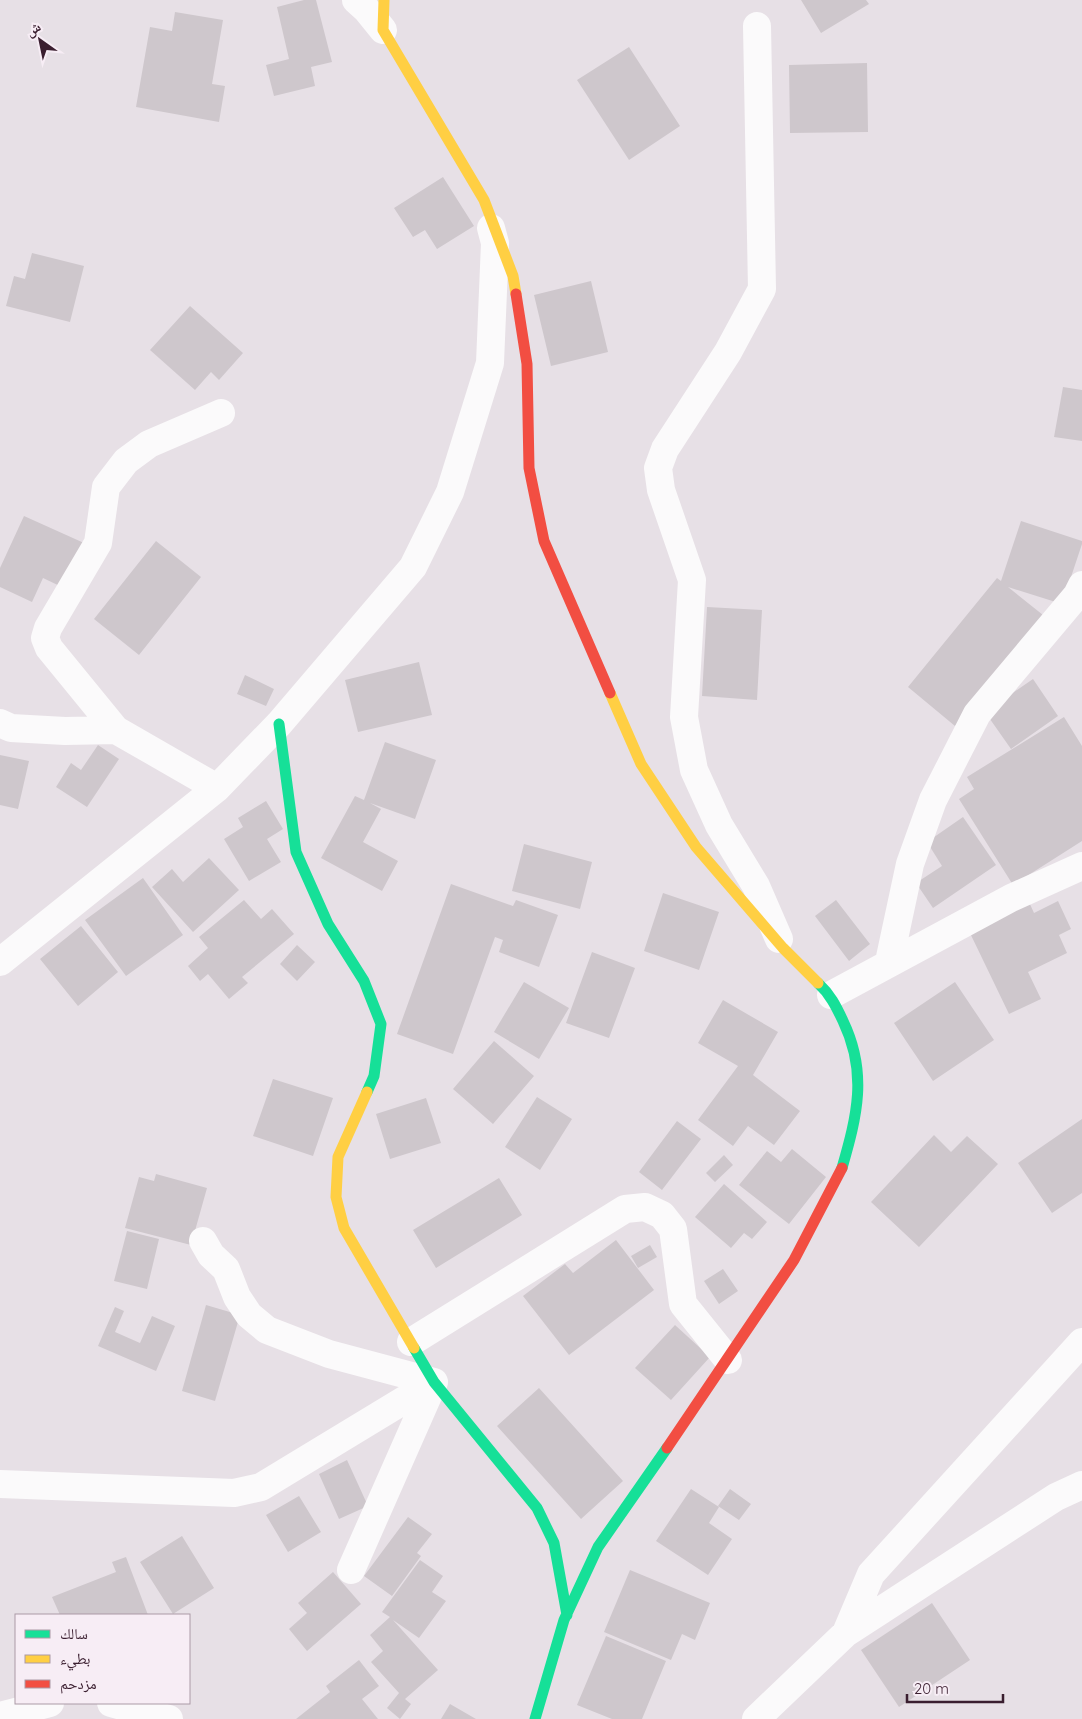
<svg xmlns="http://www.w3.org/2000/svg" width="1082" height="1719" viewBox="0 0 1082 1719" font-family="Quicksand,'Noto Naskh Arabic',sans-serif">
<style>
.building{fill:#cec7cc}
.lines{fill:none;stroke-linecap:round;stroke-linejoin:round}
.street{stroke:#fbfafb;stroke-width:28}
.fast{stroke:#16e098;stroke-width:11}
.slow{stroke:#ffcf43;stroke-width:11}
.jam{stroke:#f24e42;stroke-width:11}
</style>
<rect width="100%" height="100%" fill="#e7e0e6"/>
<path class="building" d="M 304,0 L 316,0 L 332,62 L 311,67 L 315,86 L 274,96 L 266,65 L 289,59 L 277,7 Z
M 801,0 L 866,0 L 869,4 L 821,33 Z
M 175,12 L 223,20 L 212,84 L 225,86 L 219,122 L 136,107 L 150,27 L 172,31 Z
M 629,47 L 680,126 L 629,160 L 577,80 Z
M 867,63 L 868,132 L 790,133 L 789,65 Z
M 443,177 L 474,226 L 437,249 L 425,230 L 413,237 L 394,208 Z
M 32,253 L 84,266 L 70,322 L 6,306 L 14,276 L 25,279 Z
M 591,281 L 608,352 L 551,366 L 534,295 Z
M 190,306 L 243,353 L 219,380 L 211,372 L 195,390 L 150,350 Z
M 1063,387 L 1082,390 L 1082,441 L 1054,437 Z
M 24,516 L 84,543 L 64,588 L 43,578 L 32,602 L 0,587 L 0,568 Z
M 1021,521 L 1082,541 L 1082,544 L 1062,604 L 1008,587 L 1043,615 L 955,726 L 908,687 L 997,578 L 1001,581 Z
M 156,541 L 201,577 L 139,655 L 94,619 Z
M 707,607 L 762,610 L 757,700 L 702,696 Z
M 419,662 L 432,715 L 358,732 L 345,680 Z
M 245,675 L 274,689 L 266,706 L 237,694 Z
M 1033,679 L 1058,716 L 1011,749 L 985,712 Z
M 1064,717 L 1082,746 L 1082,841 L 1013,885 L 959,799 L 974,789 L 967,777 Z
M 385,742 L 436,760 L 415,819 L 370,803 L 381,809 L 363,842 L 398,861 L 382,891 L 321,858 L 355,796 L 364,800 Z
M 98,745 L 119,759 L 87,807 L 56,787 L 71,763 L 81,770 Z
M 0,755 L 29,761 L 18,809 L 0,805 Z
M 266,801 L 283,829 L 267,839 L 281,862 L 249,881 L 224,839 L 243,827 L 238,818 Z
M 963,817 L 996,865 L 933,908 L 916,883 L 942,866 L 927,842 Z
M 524,844 L 592,862 L 580,909 L 512,891 Z
M 209,858 L 239,890 L 193,932 L 152,887 L 172,869 L 183,882 Z
M 143,878 L 183,935 L 126,976 L 85,920 Z
M 451,884 L 513,906 L 516,900 L 558,915 L 539,967 L 499,952 L 503,940 L 495,937 L 453,1054 L 397,1034 Z
M 663,893 L 719,912 L 699,970 L 644,951 Z
M 244,900 L 261,919 L 272,909 L 294,934 L 242,977 L 248,983 L 229,999 L 208,974 L 200,981 L 188,966 L 208,948 L 199,937 Z
M 836,900 L 870,944 L 849,961 L 815,916 Z
M 1058,901 L 1071,929 L 1059,935 L 1067,953 L 1028,972 L 1041,999 L 1009,1014 L 969,931 L 1029,902 L 1034,913 Z
M 81,926 L 118,972 L 78,1006 L 40,959 Z
M 297,945 L 315,962 L 297,981 L 280,964 Z
M 592,952 L 635,968 L 609,1038 L 566,1023 Z
M 524,982 L 569,1008 L 539,1059 L 494,1032 Z
M 955,982 L 994,1040 L 933,1081 L 894,1023 Z
M 723,1000 L 778,1032 L 753,1075 L 800,1111 L 774,1145 L 748,1126 L 733,1146 L 698,1120 L 738,1066 L 698,1043 Z
M 494,1041 L 534,1076 L 493,1124 L 453,1089 Z
M 273,1079 L 333,1098 L 313,1156 L 253,1136 Z
M 537,1097 L 572,1119 L 540,1170 L 505,1147 Z
M 426,1098 L 441,1143 L 390,1159 L 376,1114 Z
M 1082,1119 L 1082,1193 L 1052,1213 L 1018,1163 Z
M 677,1121 L 701,1139 L 662,1190 L 639,1172 Z
M 934,1135 L 951,1152 L 967,1136 L 998,1164 L 919,1247 L 871,1202 Z
M 792,1149 L 826,1177 L 789,1224 L 739,1185 L 767,1151 L 781,1162 Z
M 724,1155 L 733,1165 L 715,1182 L 706,1173 Z
M 156,1174 L 207,1188 L 191,1245 L 125,1228 L 139,1177 L 154,1181 Z
M 499,1178 L 522,1215 L 436,1268 L 413,1230 Z
M 724,1184 L 767,1222 L 752,1239 L 744,1233 L 731,1248 L 695,1217 Z
M 127,1231 L 159,1239 L 147,1289 L 114,1281 Z
M 616,1240 L 654,1290 L 569,1355 L 523,1296 L 565,1264 L 573,1273 Z
M 650,1245 L 657,1257 L 638,1268 L 631,1256 Z
M 723,1269 L 738,1291 L 719,1304 L 704,1281 Z
M 206,1305 L 240,1315 L 215,1401 L 182,1391 Z
M 115,1307 L 124,1311 L 115,1332 L 140,1343 L 152,1316 L 175,1326 L 156,1371 L 98,1346 Z
M 675,1325 L 710,1357 L 671,1400 L 635,1368 Z
M 539,1388 L 623,1481 L 581,1519 L 497,1426 Z
M 347,1460 L 368,1506 L 339,1519 L 319,1474 Z
M 691,1489 L 719,1507 L 709,1523 L 732,1539 L 708,1575 L 656,1541 Z
M 730,1489 L 751,1504 L 739,1520 L 718,1506 Z
M 299,1496 L 321,1532 L 288,1552 L 266,1515 Z
M 408,1517 L 432,1534 L 417,1553 L 421,1556 L 392,1596 L 364,1576 Z
M 182,1536 L 214,1588 L 173,1614 L 140,1562 Z
M 126,1557 L 148,1615 L 60,1615 L 52,1597 L 116,1572 L 112,1562 Z
M 420,1560 L 443,1576 L 432,1592 L 446,1601 L 419,1638 L 393,1620 L 438,1670 L 405,1699 L 411,1704 L 400,1719 L 387,1708 L 399,1693 L 371,1662 L 383,1651 L 370,1635 L 390,1617 L 382,1612 Z
M 630,1570 L 710,1603 L 695,1640 L 682,1634 L 671,1660 L 604,1632 Z
M 333,1572 L 361,1604 L 307,1651 L 289,1629 L 307,1613 L 298,1603 Z
M 932,1603 L 970,1660 L 899,1707 L 861,1650 Z
M 606,1636 L 666,1661 L 642,1719 L 612,1719 L 577,1705 Z
M 359,1660 L 379,1686 L 362,1699 L 378,1719 L 296,1719 L 330,1692 L 326,1686 Z
M 450,1704 L 476,1719 L 441,1719 Z"/>
<g class="lines">
<path class="street" d="M 356,0 L 366,9 L 383,30
M 757,26 L 762,289 L 728,352 L 665,449 L 658,468 L 661,490 L 692,580 L 684,717 L 694,770 L 719,825 L 756,886 L 779,939
M 0,723 L 11,728 L 65,731 L 116,730 L 217,788
M 116,730 L 49,648 L 45,638 L 48,628 L 98,543 L 106,487 L 126,461 L 149,444 L 221,413
M 0,962 L 217,788 L 279,724 L 413,567 L 450,492 L 490,363 L 495,243 L 491,228
M 889,962 L 910,864 L 933,800 L 977,714 L 1077,595 L 1082,585
M 831,995 L 1011,898 L 1082,866
M 411,1342 L 625,1209 L 645,1207 L 662,1215 L 673,1229 L 683,1304 L 728,1360
M 0,1484 L 234,1493 L 261,1487 L 434,1382 L 329,1354 L 267,1330 L 249,1315 L 237,1297 L 226,1269 L 211,1255 L 203,1241
M 351,1570 L 434,1382
M 846,1633 L 871,1574 L 1082,1342
M 111,1703 L 169,1719
M 0,1716 L 50,1703
M 756,1719 L 846,1633 L 1056,1497 L 1082,1485"/>
<path class="fast" d="M 279,724 L 296,852 L 328,924 L 364,981 L 381,1024 L 374,1076 L 367,1092
M 818,983 C 830,994 836,1006 843,1021 C 868,1073 857,1116 842,1168
M 414,1348 L 434,1382 L 537,1508 L 554,1543 L 567,1615
M 535,1719 L 564,1620 L 598,1547 L 667,1448"/>
<path class="slow" d="M 384,0 L 383,30 L 484,200 L 513,276 L 516,294
M 610,693 L 641,764 L 696,847 L 783,948 L 818,983
M 367,1092 L 338,1157 L 336,1197 L 344,1228 L 414,1348"/>
<path class="jam" d="M 516,294 L 527,364 L 529,468 L 544,541 L 610,693
M 667,1448 L 794,1260 L 842,1168"/>
</g>
<rect x="15" y="1614" width="175" height="90" fill="#f7edf5" stroke="#ab9aa6"/>
<rect x="25" y="1630" width="25" height="8" fill="#16e098" stroke="#ab9aa6"/>
<text x="60" y="1639" font-size="15" fill="#3a1e2f">سالك</text>
<rect x="25" y="1655" width="25" height="8" fill="#ffcf43" stroke="#ab9aa6"/>
<text x="60" y="1664" font-size="15" fill="#3a1e2f">بطيء</text>
<rect x="25" y="1680" width="25" height="8" fill="#f24e42" stroke="#ab9aa6"/>
<text x="60" y="1689" font-size="15" fill="#3a1e2f">مزدحم</text>
<g transform="translate(40 40) rotate(327)" stroke="#f7edf5" stroke-width="4" paint-order="stroke">
<path d="M0-4L9 19L0 12L-9 19Z" fill="#3a1e2f"/>
<text y="-8" font-size="14" font-weight="bold" text-anchor="middle" fill="#3a1e2f">ش</text>
</g>
<path d="M907 1694v8h96v-8" fill="none" stroke="#3a1e2f" stroke-width="2.5"/>
<text x="914" y="1694" font-size="15" fill="#3a1e2f" stroke="#f7edf5" stroke-width="4" paint-order="stroke">20 m</text>
</svg>
